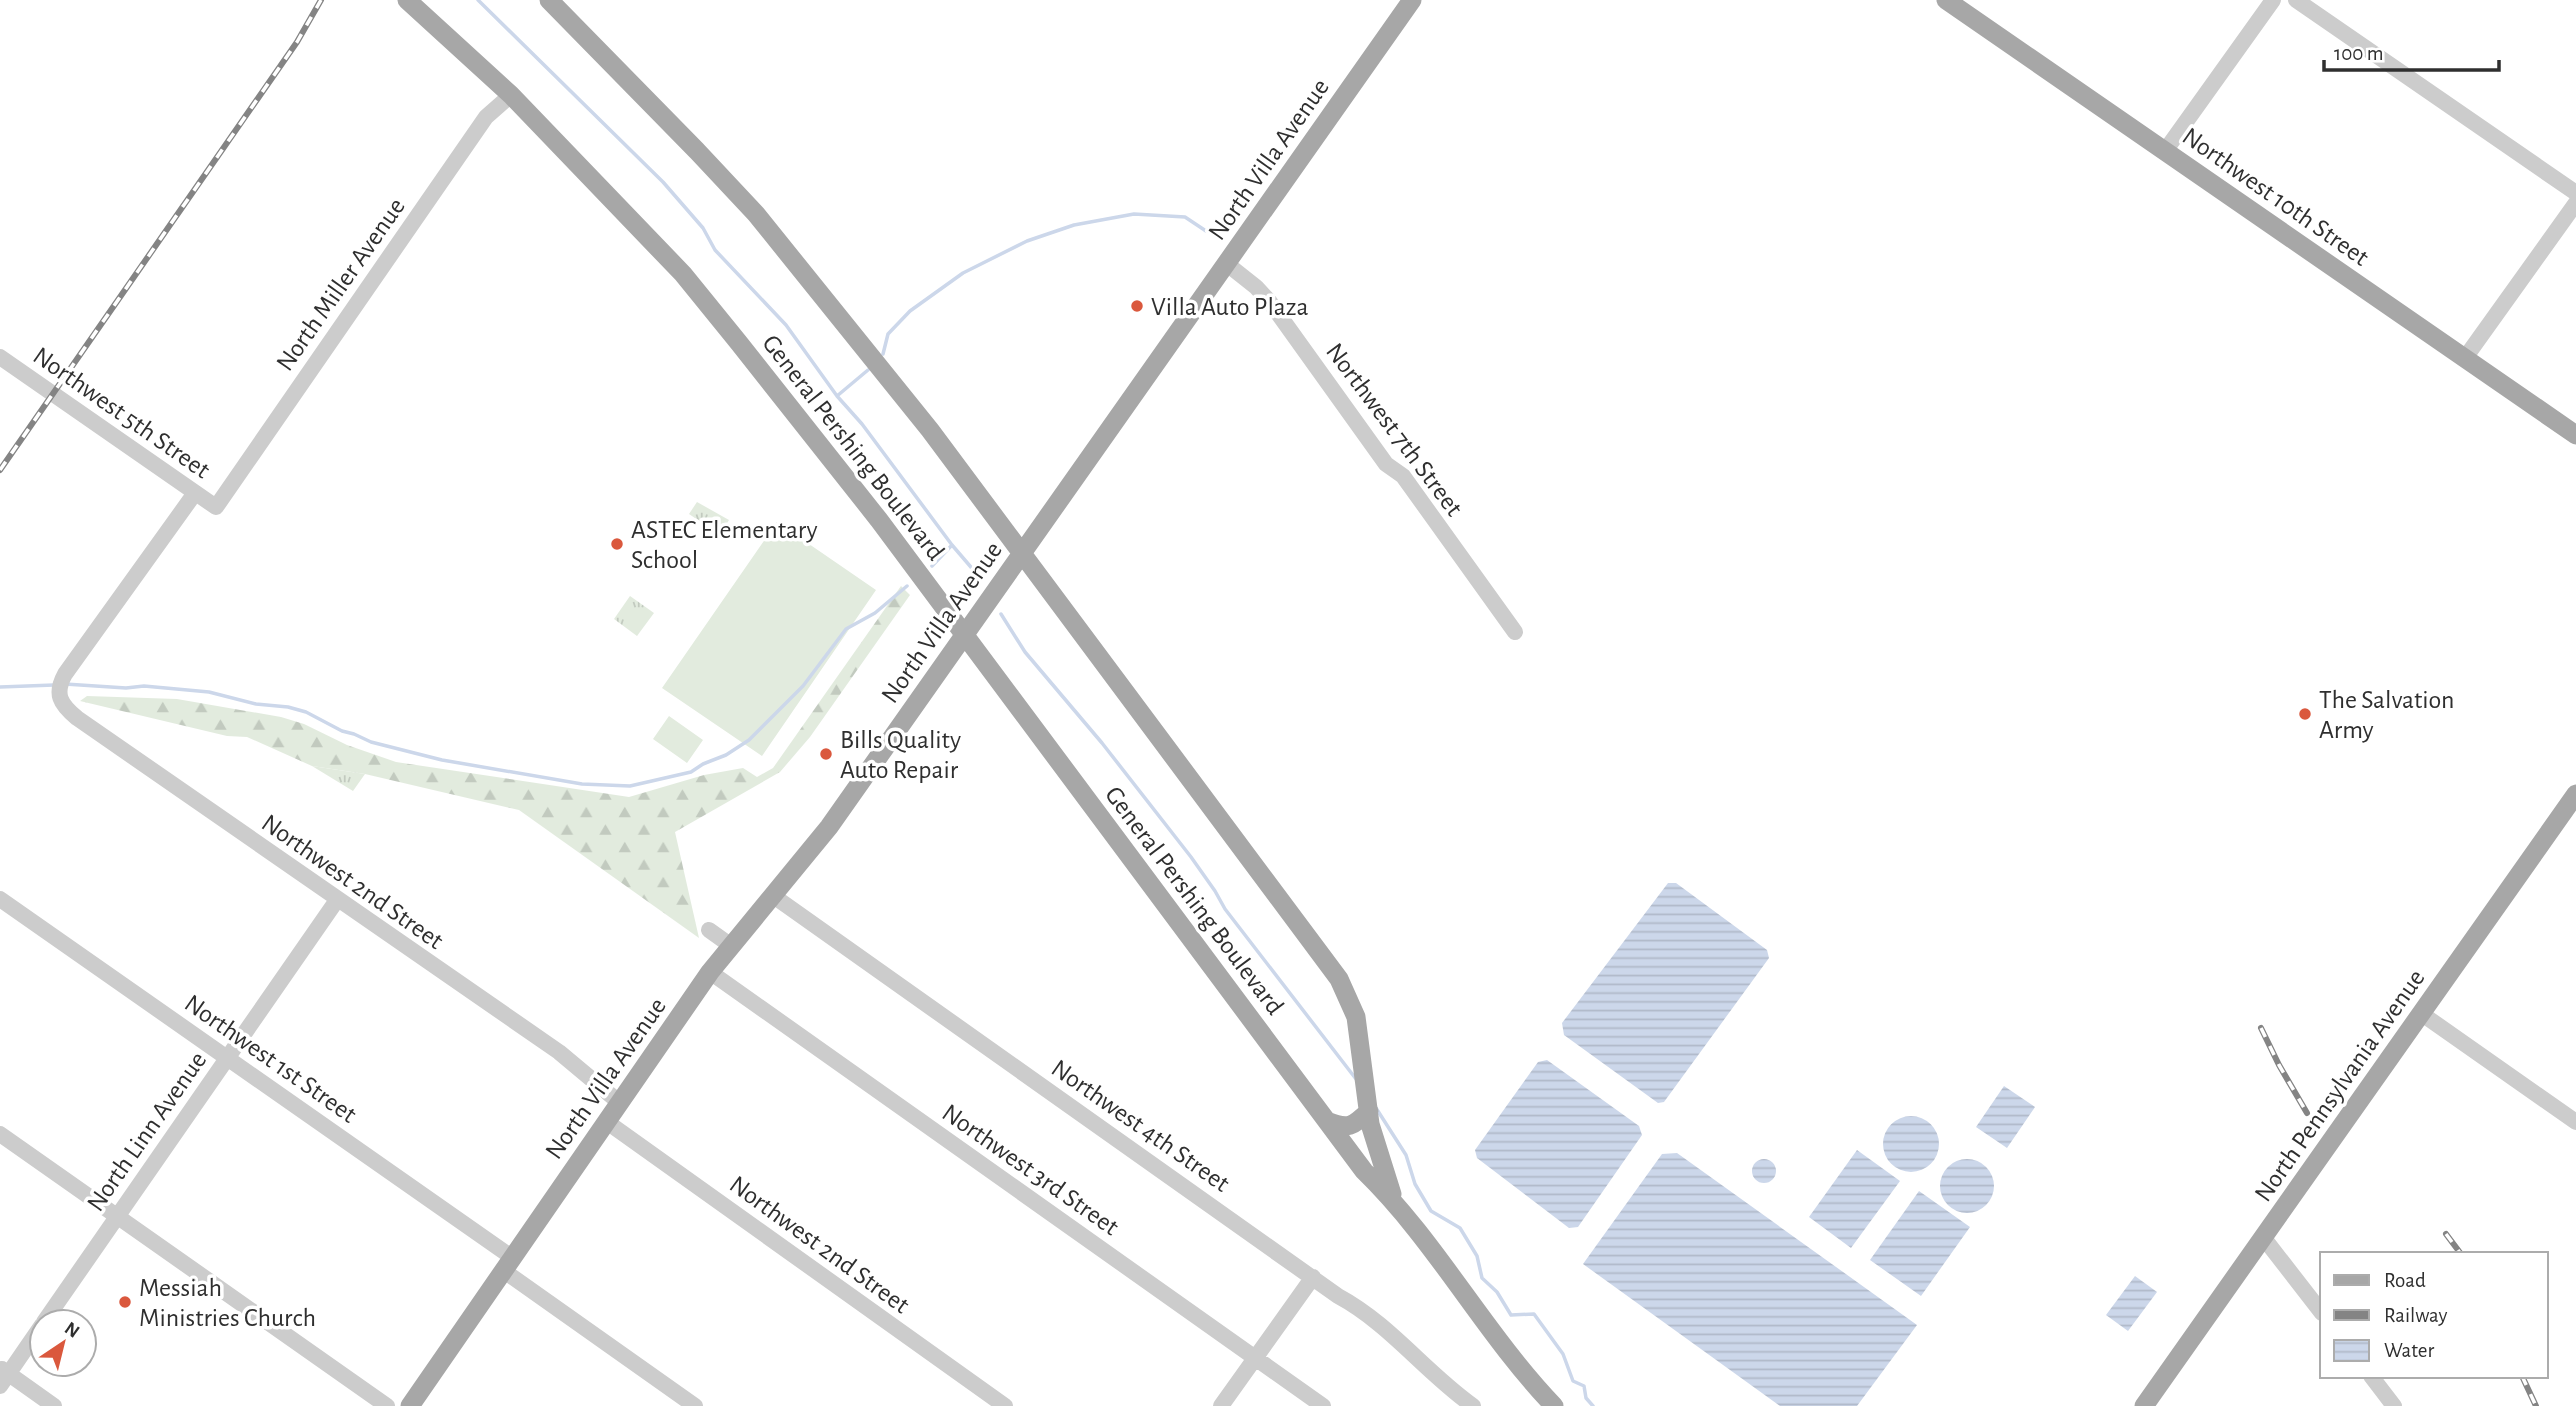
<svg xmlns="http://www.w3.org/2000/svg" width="2576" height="1406" viewBox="0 0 2576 1406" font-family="'Alegreya Sans',sans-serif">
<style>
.grass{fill:url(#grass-tufts)}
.forest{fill:url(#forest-firs)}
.pitch{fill:#e2ebde}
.water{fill:url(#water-rules)}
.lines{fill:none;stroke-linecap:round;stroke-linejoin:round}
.stream{stroke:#ccd7ea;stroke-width:3.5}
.minor{stroke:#ccc;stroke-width:16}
.major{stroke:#a7a7a7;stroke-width:19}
.rail-casing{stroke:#848484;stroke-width:6}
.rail{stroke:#fff;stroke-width:3.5;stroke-dasharray:10;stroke-linecap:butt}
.poi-dot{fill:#da583d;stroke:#fff;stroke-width:2.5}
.labels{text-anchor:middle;stroke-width:7;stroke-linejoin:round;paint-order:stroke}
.street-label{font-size:26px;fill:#2f2f2f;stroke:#fff}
.poi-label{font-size:26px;fill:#2f2f2f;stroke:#fff;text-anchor:start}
</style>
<defs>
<pattern id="grass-tufts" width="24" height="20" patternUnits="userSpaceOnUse" patternTransform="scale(1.75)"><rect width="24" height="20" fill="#e2ebde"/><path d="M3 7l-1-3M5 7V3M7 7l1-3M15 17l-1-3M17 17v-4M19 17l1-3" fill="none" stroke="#c2cabf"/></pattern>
<pattern id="forest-firs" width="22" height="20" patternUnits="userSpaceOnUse" patternTransform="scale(1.75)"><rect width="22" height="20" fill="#e2ebde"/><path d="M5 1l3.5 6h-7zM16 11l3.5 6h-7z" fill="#c2cabf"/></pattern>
<pattern id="water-rules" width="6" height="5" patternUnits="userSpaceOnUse" patternTransform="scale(1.75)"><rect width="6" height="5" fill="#ccd7ea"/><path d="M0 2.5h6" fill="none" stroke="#b0b9c9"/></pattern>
</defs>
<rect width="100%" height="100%" fill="#fff"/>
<path class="grass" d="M 697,502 L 729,520 L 720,535 L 689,514 Z
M 630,596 L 654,613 L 637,636 L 614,619 Z
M 312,766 L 365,774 L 353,791 Z"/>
<path class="forest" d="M 901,586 L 910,595 L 810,737 L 780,772 L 675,832 L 699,938 L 519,810 L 365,774 L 312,766 L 247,737 L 227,736 L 80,701 L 87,696 L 177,699 L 281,717 L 304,724 L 347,745 L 396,762 L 629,797 L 704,775 L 743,768 L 757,777 L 773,768 Z"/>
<path class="pitch" d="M 777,522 L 876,590 L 762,756 L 662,688 Z
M 669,716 L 703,740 L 687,763 L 653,739 Z"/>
<path class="water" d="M 1668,883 L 1676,883 L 1767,950 L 1769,958 L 1664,1102 L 1658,1103 L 1564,1035 L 1562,1023 Z
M 1547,1060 L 1639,1126 L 1642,1135 L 1578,1227 L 1569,1228 L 1477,1158 L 1475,1150 L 1538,1062 Z
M 2004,1086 L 2035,1107 L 2007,1148 L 1976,1127 Z
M1883 1144a28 28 0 1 1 56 0a28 28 0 1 1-56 0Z
M 1857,1150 L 1900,1181 L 1851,1248 L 1809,1217 Z
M 1677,1153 L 1917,1325 L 1857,1406 L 1780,1406 L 1583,1264 L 1662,1154 Z
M1752 1171a12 12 0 1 1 24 0a12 12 0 1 1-24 0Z
M1940 1186a27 27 0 1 1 54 0a27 27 0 1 1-54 0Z
M 1919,1191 L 1970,1227 L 1921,1296 L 1870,1260 Z
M 2135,1276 L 2157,1292 L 2128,1331 L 2106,1315 Z"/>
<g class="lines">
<path class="stream" d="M 478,0 L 663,182 L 703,228 L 715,250 L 786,325 L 837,396 L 862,424 L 952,545 L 982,580
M 883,354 L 888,334 L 910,311 L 963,273 L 1027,241 L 1074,225 L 1134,214 L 1185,217 L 1206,231
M 837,396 L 868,370
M 932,566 L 952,545
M 1001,614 L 1025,652 L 1102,743 L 1191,857 L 1215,891 L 1225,909 L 1356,1079
M 65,684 L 126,688 L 144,686 L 209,692 L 256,704 L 288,707 L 306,712 L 342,731 L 354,734 L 371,742 L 442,760 L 582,784 L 630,786 L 691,772 L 703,764 L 726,755 L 749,740 L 803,686 L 846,629 L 875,613 L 907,586
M 0,687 L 54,685
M 1376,1108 L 1406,1155 L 1415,1184 L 1431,1211 L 1460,1228 L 1477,1256 L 1482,1278 L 1497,1292 L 1511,1315 L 1534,1314 L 1563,1354 L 1573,1381 L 1584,1386 L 1586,1398 L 1593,1406"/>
<path class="minor" d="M 2296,0 L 2576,193
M 2165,151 L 2273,0
M 1227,264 L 1256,287 L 1269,301 L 1386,464 L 1403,476 L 1515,632
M 0,357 L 216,507 L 486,117 L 511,95
M 2465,358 L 2576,203
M 195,493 L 65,674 C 54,694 60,704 77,718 L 559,1052 L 620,1103
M 772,895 L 1338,1296 C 1390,1324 1425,1372 1473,1406
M 0,899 L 513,1258
M 709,930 L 730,945
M 710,972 L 1323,1406
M 2422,1014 L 2576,1122
M 607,1122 L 1005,1406
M 0,1134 L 387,1406
M 2263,1237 L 2322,1313
M 504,1271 L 695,1406
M 44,1322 L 337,900
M 2,1369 L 54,1406
M 2371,1376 L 2394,1406
M 0,1386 L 42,1325
M 1221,1406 L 1313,1277"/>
<path class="major" d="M 407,0 L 511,95 L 683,274 L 739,343 L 879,520 L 1364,1171 C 1436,1241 1484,1333 1554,1406
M 549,0 L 697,151 L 756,214 L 930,430 L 1339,979 L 1356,1017 L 1370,1124 L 1392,1194
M 1946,0 L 2576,435
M 1327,1121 C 1349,1130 1353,1126 1369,1111
M 410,1406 L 710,972 L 829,827 L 1412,0
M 2144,1406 L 2576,794"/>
<defs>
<path id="rail" d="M 0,470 L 297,42 L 321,0
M 2261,1028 L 2279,1065 L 2307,1113
M 2446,1234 L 2461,1254
M 2522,1376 L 2536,1406"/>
</defs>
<use href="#rail" class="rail-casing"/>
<use href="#rail" class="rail"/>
</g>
<g class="poi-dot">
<circle cx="1137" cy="306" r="7"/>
<circle cx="617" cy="544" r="7"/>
<circle cx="2305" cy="714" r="7"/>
<circle cx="826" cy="754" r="7"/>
<circle cx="125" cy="1302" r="7"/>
</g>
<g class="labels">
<g class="street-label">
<text transform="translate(1268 159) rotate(-55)" y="9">North Villa Avenue</text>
<text transform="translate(2276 196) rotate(35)" y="9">Northwest 10th Street</text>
<text transform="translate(340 284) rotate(-55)" y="9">North Miller Avenue</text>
<text transform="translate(122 412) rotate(35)" y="9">Northwest 5th Street</text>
<text transform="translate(1395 429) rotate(53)" y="9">Northwest 7th Street</text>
<text transform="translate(854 447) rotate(52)" y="9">General Pershing Boulevard</text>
<text transform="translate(941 622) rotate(-55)" y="9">North Villa Avenue</text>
<text transform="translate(353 881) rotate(35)" y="9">Northwest 2nd Street</text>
<text transform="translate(1195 900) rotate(53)" y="9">General Pershing Boulevard</text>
<text transform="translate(271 1058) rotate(35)" y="9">Northwest 1st Street</text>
<text transform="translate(605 1078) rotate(-55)" y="9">North Villa Avenue</text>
<text transform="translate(2339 1085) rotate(-55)" y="9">North Pennsylvania Avenue</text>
<text transform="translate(1141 1125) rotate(35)" y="9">Northwest 4th Street</text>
<text transform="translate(146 1131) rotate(-55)" y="9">North Linn Avenue</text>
<text transform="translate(1031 1169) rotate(35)" y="9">Northwest 3rd Street</text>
<text transform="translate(820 1244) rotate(36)" y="9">Northwest 2nd Street</text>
</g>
<g class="poi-label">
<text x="1151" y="315">Villa Auto Plaza</text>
<text x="631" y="538">ASTEC Elementary<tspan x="631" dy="30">School</tspan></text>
<text x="2319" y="708">The Salvation<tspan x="2319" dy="30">Army</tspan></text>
<text x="840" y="748">Bills Quality<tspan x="840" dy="30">Auto Repair</tspan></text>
<text x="139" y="1296">Messiah<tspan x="139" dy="30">Ministries Church</tspan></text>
</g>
</g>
<rect x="2320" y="1252" width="228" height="126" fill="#ffffff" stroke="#acacac" stroke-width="2"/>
<rect x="2334" y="1275" width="35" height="10" fill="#a7a7a7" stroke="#acacac" stroke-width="2"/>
<text x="2384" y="1287" font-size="21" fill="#2f2f2f">Road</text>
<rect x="2334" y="1310" width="35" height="10" fill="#848484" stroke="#acacac" stroke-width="2"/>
<text x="2384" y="1322" font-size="21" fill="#2f2f2f">Railway</text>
<rect x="2334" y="1340" width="35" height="21" fill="url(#water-rules)" stroke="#acacac" stroke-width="2"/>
<text x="2384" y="1357" font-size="21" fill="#2f2f2f">Water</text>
<g transform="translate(63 1343) rotate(35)"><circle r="33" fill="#ffffff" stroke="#acacac" stroke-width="2"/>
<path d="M0-5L12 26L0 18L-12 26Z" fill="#da583d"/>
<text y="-10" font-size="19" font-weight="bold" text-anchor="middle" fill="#2f2f2f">N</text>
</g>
<path d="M2324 60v10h175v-10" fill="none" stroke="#2f2f2f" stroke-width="3.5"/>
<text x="2334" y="60" font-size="21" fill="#2f2f2f" stroke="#ffffff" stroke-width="5" paint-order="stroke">100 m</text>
</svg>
